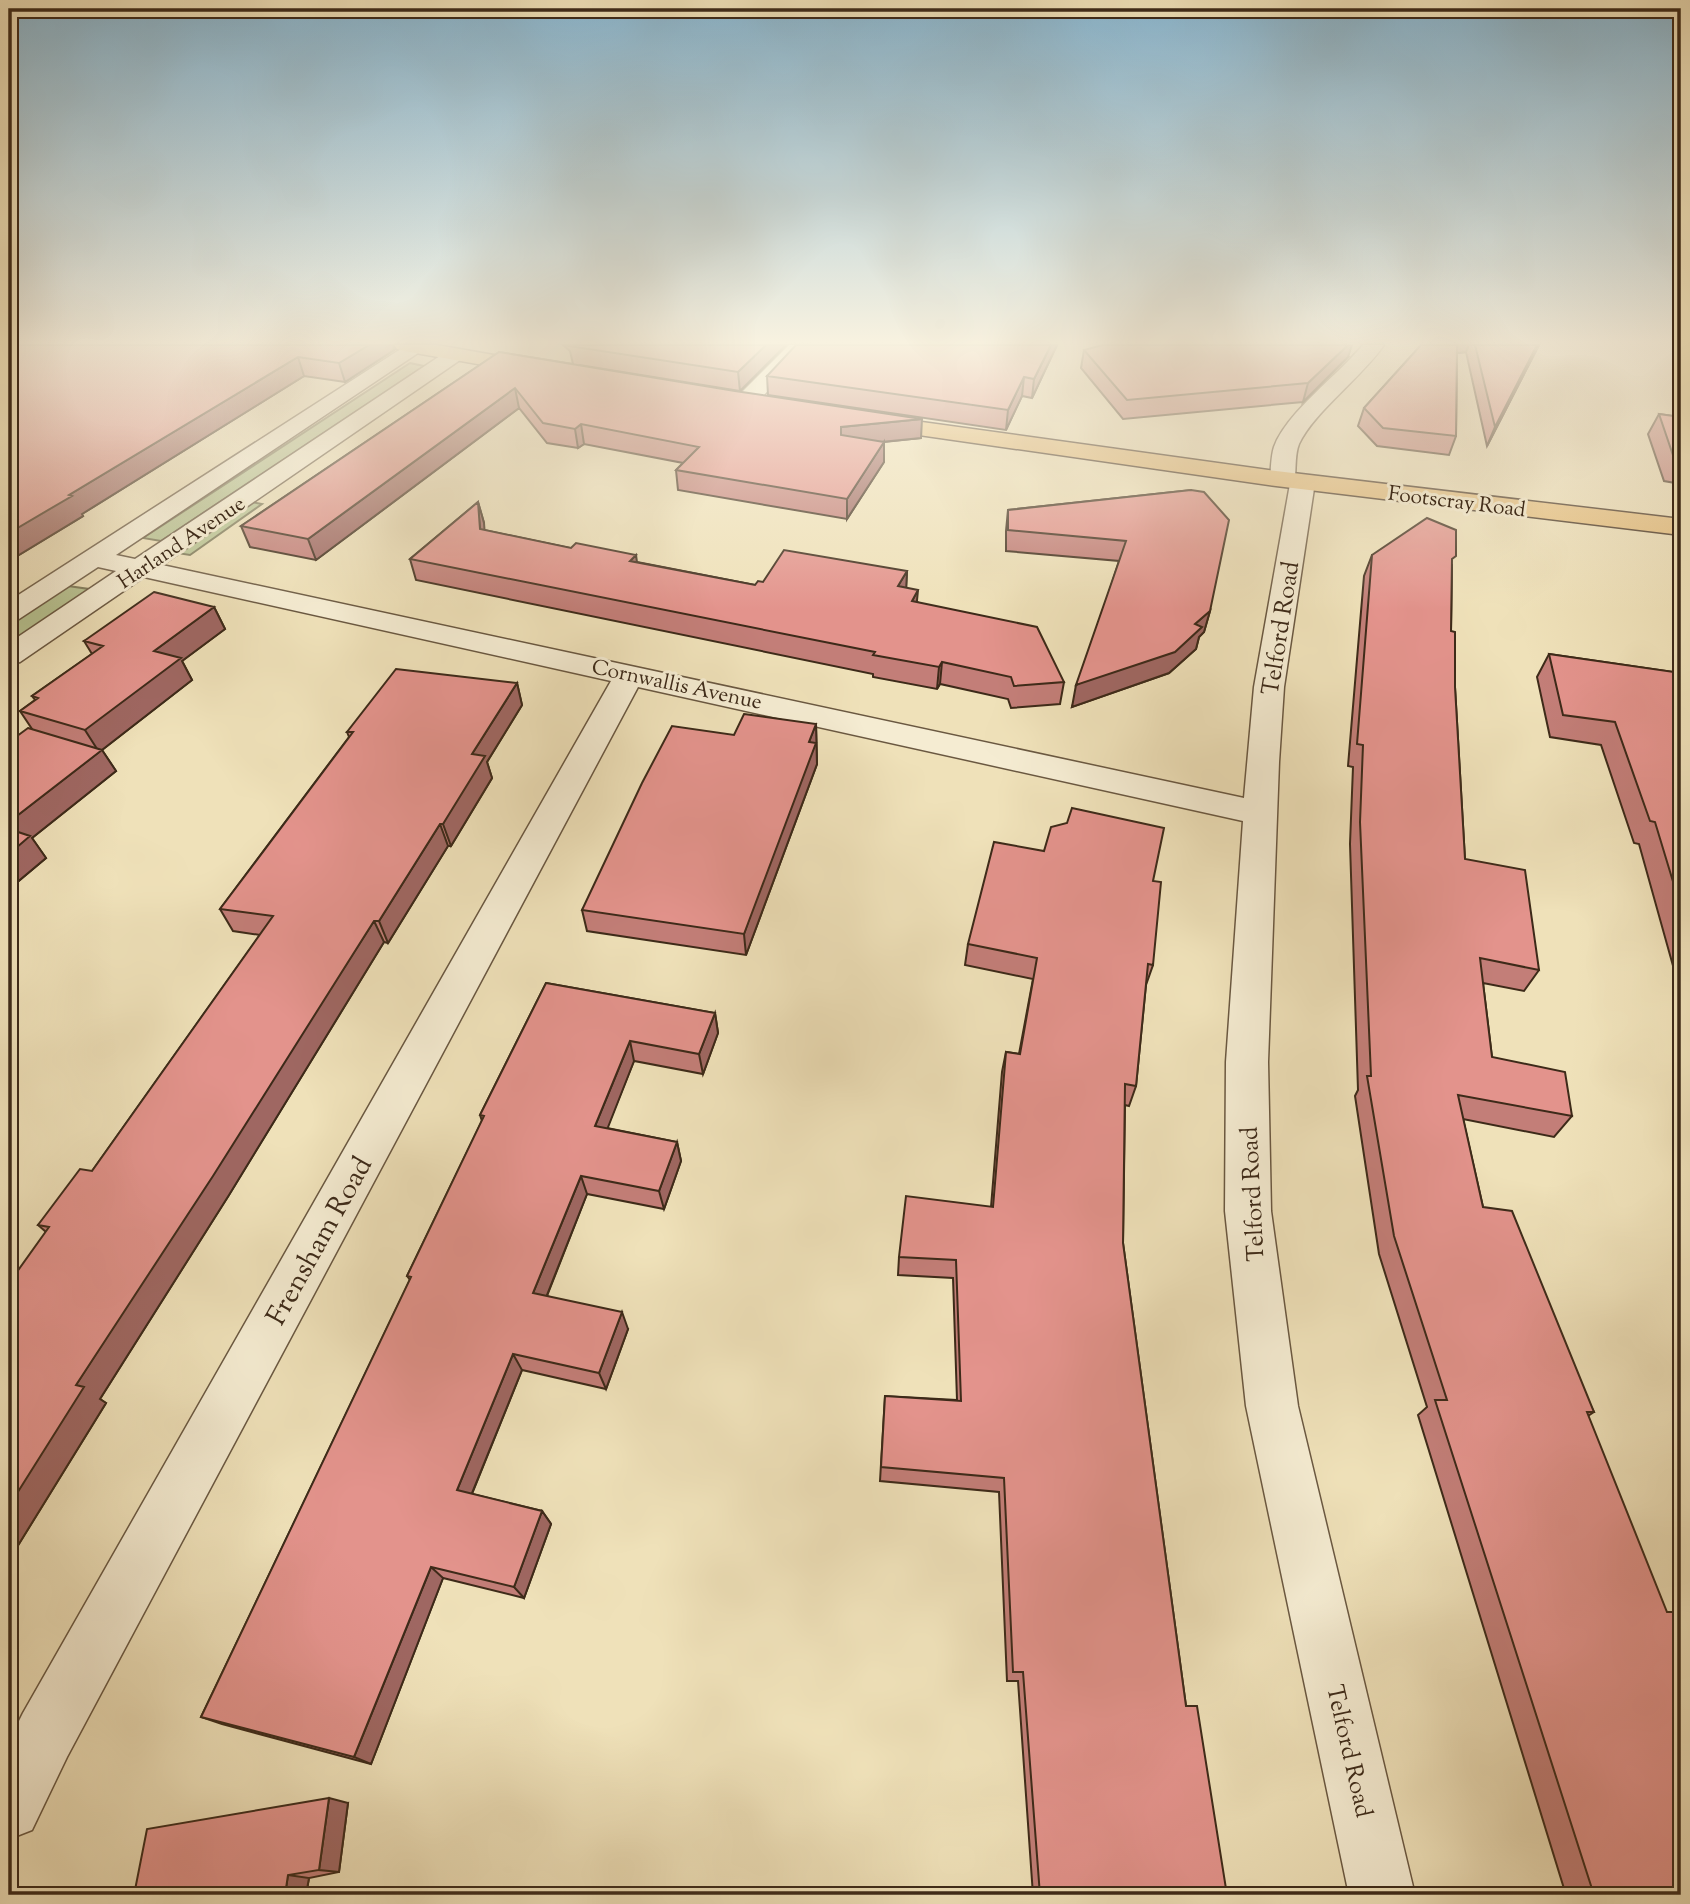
<svg xmlns="http://www.w3.org/2000/svg" width="1690" height="1904" viewBox="0 0 1690 1904" font-family="'Sorts Mill Goudy',serif">
<style>
.green{fill:#b7c391;stroke:#7a7655;stroke-width:2}
.lines{fill:none;stroke-linecap:round;stroke-linejoin:round}
.minor-casing{stroke:#6a5841;stroke-width:3}
.major-casing{stroke:#3d2a19;stroke-width:3}
.minor{fill:#f5ecd2;fill-rule:evenodd}
.major{fill:#e8c07c;fill-rule:evenodd}
.wall{fill:#c37e78;stroke:#3d2a19;stroke-width:2}
.shaded-wall{fill:#9f6762;stroke:#3d2a19;stroke-width:2}
.building{fill:#e3938c;stroke:#3d2a19;stroke-width:2}
.labels{text-anchor:middle;stroke-width:6;stroke-linejoin:round;paint-order:stroke}
.far-street-label{font-size:21px;fill:#3d2a19;stroke:#f5ecd2}
.street-label{font-size:24px;fill:#3d2a19;stroke:#f5ecd2}
.near-street-label{font-size:28px;fill:#3d2a19;stroke:#f5ecd2}
</style>
<rect width="100%" height="100%" fill="#efe1b9"/>
<filter id="stains"><feTurbulence type="fractalNoise" baseFrequency=".00286" numOctaves="4"/><feColorMatrix values="0 0 0 0 .2 0 0 0 0 .09 0 0 0 0 .02 0 0 0 .5 -.17"/></filter>
<radialGradient id="worn" r=".72"><stop offset=".6" stop-color="#630" stop-opacity="0"/><stop offset="1" stop-color="#630" stop-opacity=".3"/></radialGradient>
<path class="green" d="M 410,363 L 424,366 L 161,541 L 143,538 Z
M 252,502 L 262,504 L 190,555 L 177,553 Z
M 68,586 L 89,589 L 9,644 L 9,625 Z"/>
<g class="lines">
<defs>
<path id="minor" d="M 407,345 L 426,345 L 427,347 L 116,555 L 135,559 L 449,350 L 463,350 L 466,354 L 463,358 L 162,565 L 1244,798 L 1254,687 L 1290,484 L 1282,486 L 1273,484 L 1270,479 C 1271,469 1271,456 1274,447 C 1286,413 1339,374 1363,345 L 1384,345 C 1362,377 1313,413 1299,444 C 1295,454 1296,466 1295,477 L 1303,475 L 1312,477 L 1315,482 L 1284,687 L 1279,762 L 1268,1062 L 1271,1211 L 1298,1406 L 1415,1895 L 1349,1895 L 1246,1406 L 1225,1211 L 1226,1062 L 1243,821 L 638,687 L 67,1757 L 32,1830 L 9,1839 L 9,1741 L 23,1713 L 611,681 L 144,577 L 20,662 L 9,665 L 9,643 L 116,571 L 98,567 L 19,619 L 9,622 L 9,601 Z
M 789,345 L 810,345 L 752,408 L 736,408 L 733,403 L 736,398 Z"/>
<path id="major" d="M 394,345 L 437,345 L 539,363 L 547,364 L 550,369 L 547,374 L 539,375 L 404,351 L 397,349 Z
M 871,415 L 1276,471 L 1681,519 L 1681,535 L 1276,486 L 863,427 L 860,422 L 863,417 Z"/>
</defs>
<use href="#minor" class="minor-casing"/>
<use href="#major" class="major-casing"/>
<use href="#minor" class="minor"/>
<use href="#major" class="major"/>
</g>
<path class="wall" d="M 9,345 L 394,350 L 345,382 L 304,376 L 82,514 L 83,516 L 9,561 Z
M 563,345 L 786,345 L 740,391 L 579,365 L 921,438 L 884,442 L 884,462 L 847,519 L 678,490 L 676,470 L 683,463 L 584,444 L 578,448 L 547,443 L 519,408 L 316,560 L 250,547 L 241,526 L 499,352 L 573,364 L 570,351 Z
M 1057,345 L 1032,398 L 1022,396 L 1006,430 L 768,395 L 767,376 Z
M 1421,345 L 1539,345 L 1487,446 L 1466,352 L 1457,353 L 1456,436 L 1449,455 L 1377,446 L 1358,426 L 1364,408 Z
M 1084,350 L 1348,357 L 1303,402 L 1123,419 L 1081,368 Z
M 1659,414 L 1681,417 L 1681,484 L 1664,481 L 1648,434 Z
M 1191,490 L 1210,611 L 1204,632 L 1199,637 L 1196,649 L 1169,673 L 1072,707 L 1119,561 L 1006,551 L 1006,531 L 1008,510 Z
M 478,502 L 484,523 L 484,530 L 637,562 L 755,585 L 763,582 L 907,571 L 906,588 L 917,602 L 1064,682 L 1060,704 L 1011,708 L 1008,699 L 940,684 L 937,689 L 873,677 L 873,674 L 416,580 L 410,559 Z
M 1372,555 L 1452,565 L 1451,631 L 1455,687 L 1465,859 L 1539,970 L 1524,991 L 1483,983 L 1492,1057 L 1572,1116 L 1554,1137 L 1463,1119 L 1483,1207 L 1594,1412 L 1588,1416 L 1681,1895 L 1566,1895 L 1418,1415 L 1427,1407 L 1379,1254 L 1355,1096 L 1358,1090 L 1350,844 L 1353,767 L 1348,766 L 1364,576 Z
M 214,607 L 225,629 L 182,661 L 192,680 L 102,750 L 116,771 L 32,838 L 46,858 L 9,889 L 9,742 L 32,729 L 20,711 L 35,700 L 32,696 L 92,654 L 84,641 Z
M 1549,654 L 1681,673 L 1681,985 L 1675,973 L 1639,844 L 1634,843 L 1601,745 L 1550,737 L 1537,677 Z
M 517,683 L 522,705 L 487,762 L 492,778 L 451,846 L 448,846 L 388,943 L 384,942 L 229,1195 L 100,1399 L 106,1403 L 9,1560 L 46,1232 L 38,1225 L 92,1171 L 260,935 L 233,931 L 220,909 L 349,737 L 347,732 Z
M 816,724 L 817,764 L 746,955 L 587,931 L 582,910 L 734,735 Z
M 1153,881 L 1153,965 L 1146,985 L 1136,1086 L 1129,1106 L 1125,1105 L 1123,1243 L 1186,1706 L 1227,1895 L 1033,1895 L 1018,1681 L 1007,1681 L 999,1492 L 880,1481 L 885,1396 L 957,1400 L 953,1278 L 898,1275 L 899,1257 L 991,1207 L 1002,1072 L 1006,1052 L 1019,1054 L 1033,979 L 965,965 L 968,944 Z
M 546,983 L 715,1013 L 718,1033 L 703,1074 L 634,1061 L 607,1128 L 677,1142 L 681,1161 L 664,1209 L 587,1194 L 547,1296 L 628,1329 L 606,1389 L 522,1370 L 472,1494 L 542,1511 L 551,1524 L 524,1598 L 443,1578 L 371,1764 L 222,1724 L 201,1717 L 410,1280 L 407,1276 L 482,1121 L 480,1115 Z
M 348,1803 L 339,1872 L 309,1878 L 306,1895 L 134,1895 Z"/>
<path class="shaded-wall" d="M 369,345 L 393,345 L 394,350 L 345,382 L 339,363 Z
M 766,345 L 786,345 L 740,391 L 738,372 Z
M 1051,345 L 1057,345 L 1032,398 L 1034,379 Z
M 1348,345 L 1352,345 L 1348,357 L 1303,402 L 1308,383 Z
M 1454,345 L 1469,345 L 1466,352 L 1450,354 Z
M 1537,345 L 1539,345 L 1487,446 L 1495,427 Z
M 298,357 L 304,376 L 82,514 L 83,516 L 9,561 L 9,533 L 69,495 Z
M 1024,377 L 1022,396 L 1006,430 L 1008,410 Z
M 515,388 L 519,408 L 316,560 L 308,539 Z
M 922,419 L 921,438 L 841,446 L 841,427 Z
M 581,424 L 584,444 L 578,448 L 575,429 Z
M 884,442 L 884,462 L 847,519 L 847,499 Z
M 478,502 L 484,523 L 486,550 L 480,529 Z
M 636,555 L 639,577 L 630,561 Z
M 907,571 L 906,593 L 898,586 Z
M 918,590 L 916,611 L 912,601 Z
M 214,607 L 225,629 L 182,661 L 192,680 L 102,750 L 116,771 L 32,838 L 46,858 L 9,889 L 9,822 L 99,752 L 85,730 L 154,651 Z
M 1210,611 L 1204,632 L 1199,637 L 1196,649 L 1169,673 L 1072,707 L 1076,685 L 1195,624 Z
M 942,662 L 940,684 L 937,689 L 939,667 Z
M 517,683 L 522,705 L 487,762 L 492,778 L 451,846 L 443,824 L 472,754 Z
M 816,724 L 817,764 L 746,955 L 744,934 L 809,742 Z
M 440,824 L 448,846 L 388,943 L 379,921 Z
M 9,893 L 15,901 L 9,907 Z
M 9,914 L 14,920 L 9,924 Z
M 374,921 L 384,942 L 229,1195 L 100,1399 L 106,1403 L 9,1560 L 9,1506 L 76,1385 Z
M 715,1013 L 718,1033 L 703,1074 L 699,1054 Z
M 630,1041 L 634,1061 L 601,1145 L 595,1126 Z
M 677,1142 L 681,1161 L 664,1209 L 659,1191 Z
M 581,1176 L 587,1194 L 541,1310 L 533,1293 Z
M 622,1312 L 628,1329 L 606,1389 L 599,1373 Z
M 513,1354 L 522,1370 L 468,1503 L 457,1490 Z
M 542,1511 L 551,1524 L 524,1598 L 514,1587 Z
M 431,1567 L 443,1578 L 371,1764 L 354,1757 Z
M 329,1798 L 348,1803 L 339,1872 L 319,1870 Z
M 288,1875 L 309,1878 L 306,1895 L 285,1895 Z"/>
<path class="building" d="M 9,345 L 369,345 L 339,363 L 298,357 L 69,495 L 72,496 L 9,533 Z
M 571,345 L 766,345 L 738,372 L 569,346 Z
M 796,345 L 1051,345 L 1034,379 L 1024,377 L 1008,410 L 767,376 Z
M 1103,345 L 1348,345 L 1308,383 L 1127,400 L 1084,350 Z
M 1421,345 L 1457,345 L 1456,436 L 1383,428 L 1364,408 Z
M 1475,345 L 1537,345 L 1495,427 Z
M 499,352 L 735,391 L 922,419 L 841,427 L 841,435 L 884,442 L 847,499 L 676,470 L 699,447 L 581,424 L 575,429 L 543,423 L 515,388 L 308,539 L 241,526 Z
M 1659,414 L 1681,417 L 1681,462 L 1675,461 Z
M 1191,490 L 1204,492 L 1229,520 L 1210,611 L 1195,624 L 1202,627 L 1175,652 L 1076,685 L 1126,541 L 1008,530 L 1008,510 Z
M 478,502 L 480,529 L 571,548 L 576,543 L 636,555 L 630,561 L 755,585 L 758,581 L 763,582 L 784,550 L 907,571 L 898,586 L 918,590 L 912,601 L 1037,627 L 1064,682 L 1014,686 L 1011,677 L 942,662 L 939,667 L 873,655 L 875,652 L 410,559 Z
M 1427,518 L 1456,530 L 1456,556 L 1452,559 L 1451,631 L 1455,632 L 1455,687 L 1465,859 L 1525,870 L 1539,970 L 1480,958 L 1492,1057 L 1565,1072 L 1572,1116 L 1458,1095 L 1483,1207 L 1512,1211 L 1594,1412 L 1587,1412 L 1667,1612 L 1681,1612 L 1681,1895 L 1594,1895 L 1435,1400 L 1447,1400 L 1394,1236 L 1367,1076 L 1371,1076 L 1360,822 L 1363,745 L 1357,744 L 1372,555 Z
M 154,592 L 214,607 L 154,651 L 181,658 L 85,730 L 20,711 L 38,698 L 32,696 L 103,646 L 84,641 Z
M 1549,654 L 1681,673 L 1681,908 L 1655,822 L 1650,821 L 1615,722 L 1563,715 Z
M 396,669 L 517,683 L 472,754 L 485,756 L 443,824 L 440,824 L 379,921 L 374,921 L 213,1176 L 76,1385 L 84,1387 L 9,1506 L 9,1283 L 49,1227 L 38,1225 L 80,1169 L 92,1171 L 273,916 L 220,909 L 353,732 L 347,732 Z
M 744,714 L 816,724 L 809,742 L 816,743 L 744,934 L 582,910 L 642,783 L 672,726 L 734,735 Z
M 28,728 L 102,750 L 9,822 L 9,742 Z
M 1072,808 L 1164,828 L 1153,881 L 1161,882 L 1153,965 L 1148,964 L 1136,1086 L 1125,1084 L 1123,1243 L 1186,1706 L 1197,1706 L 1227,1895 L 1040,1895 L 1023,1672 L 1013,1672 L 1004,1478 L 881,1467 L 885,1396 L 961,1401 L 956,1260 L 899,1257 L 906,1196 L 993,1207 L 1006,1052 L 1020,1054 L 1037,958 L 968,944 L 994,842 L 1044,851 L 1051,827 L 1067,823 Z
M 9,829 L 30,836 L 9,854 Z
M 546,983 L 715,1013 L 699,1054 L 630,1041 L 595,1126 L 677,1142 L 659,1191 L 581,1176 L 533,1293 L 622,1312 L 599,1373 L 513,1354 L 457,1490 L 542,1511 L 514,1587 L 431,1567 L 354,1757 L 201,1717 L 411,1277 L 407,1276 L 484,1116 L 480,1115 Z
M 329,1798 L 319,1870 L 288,1875 L 285,1895 L 134,1895 L 147,1829 Z"/>
<linearGradient id="sky" x2="0" y2="1"><stop stop-color="#89b8d3"/><stop offset="0.56" stop-color="#f8f2e0"/><stop offset="1" stop-color="#f8f2e0" stop-opacity="0"/></linearGradient>
<rect width="1690" height="611" fill="url(#sky)"/>
<g class="labels">
<g class="far-street-label">
<text transform="translate(1457 501) rotate(7)" y="7">Footscray Road</text>
<text transform="translate(181 542) rotate(-34)" y="7">Harland Avenue</text>
<text transform="translate(677 684) rotate(12)" y="7">Cornwallis Avenue</text>
</g>
<g class="street-label">
<text transform="translate(1280 628) rotate(-81)" y="8">Telford Road</text>
<text transform="translate(1252 1194) rotate(-93)" y="8">Telford Road</text>
<text transform="translate(1350 1751) rotate(77)" y="8">Telford Road</text>
</g>
<g class="near-street-label">
<text transform="translate(318 1240) rotate(-61)" y="10">Frensham Road</text>
</g>
</g>
<rect width="1690" height="1904" fill="none" stroke="#efe1b9" stroke-width="35"/>
<rect x="10" y="10" width="1669" height="1883" fill="none" stroke="#3d2a19" stroke-width="3.5"/>
<rect x="18" y="18" width="1655" height="1869" fill="none" stroke="#3d2a19" stroke-width="2"/>
<rect width="100%" height="100%" filter="url(#stains)"/>
<rect width="100%" height="100%" fill="url(#worn)"/>
</svg>
